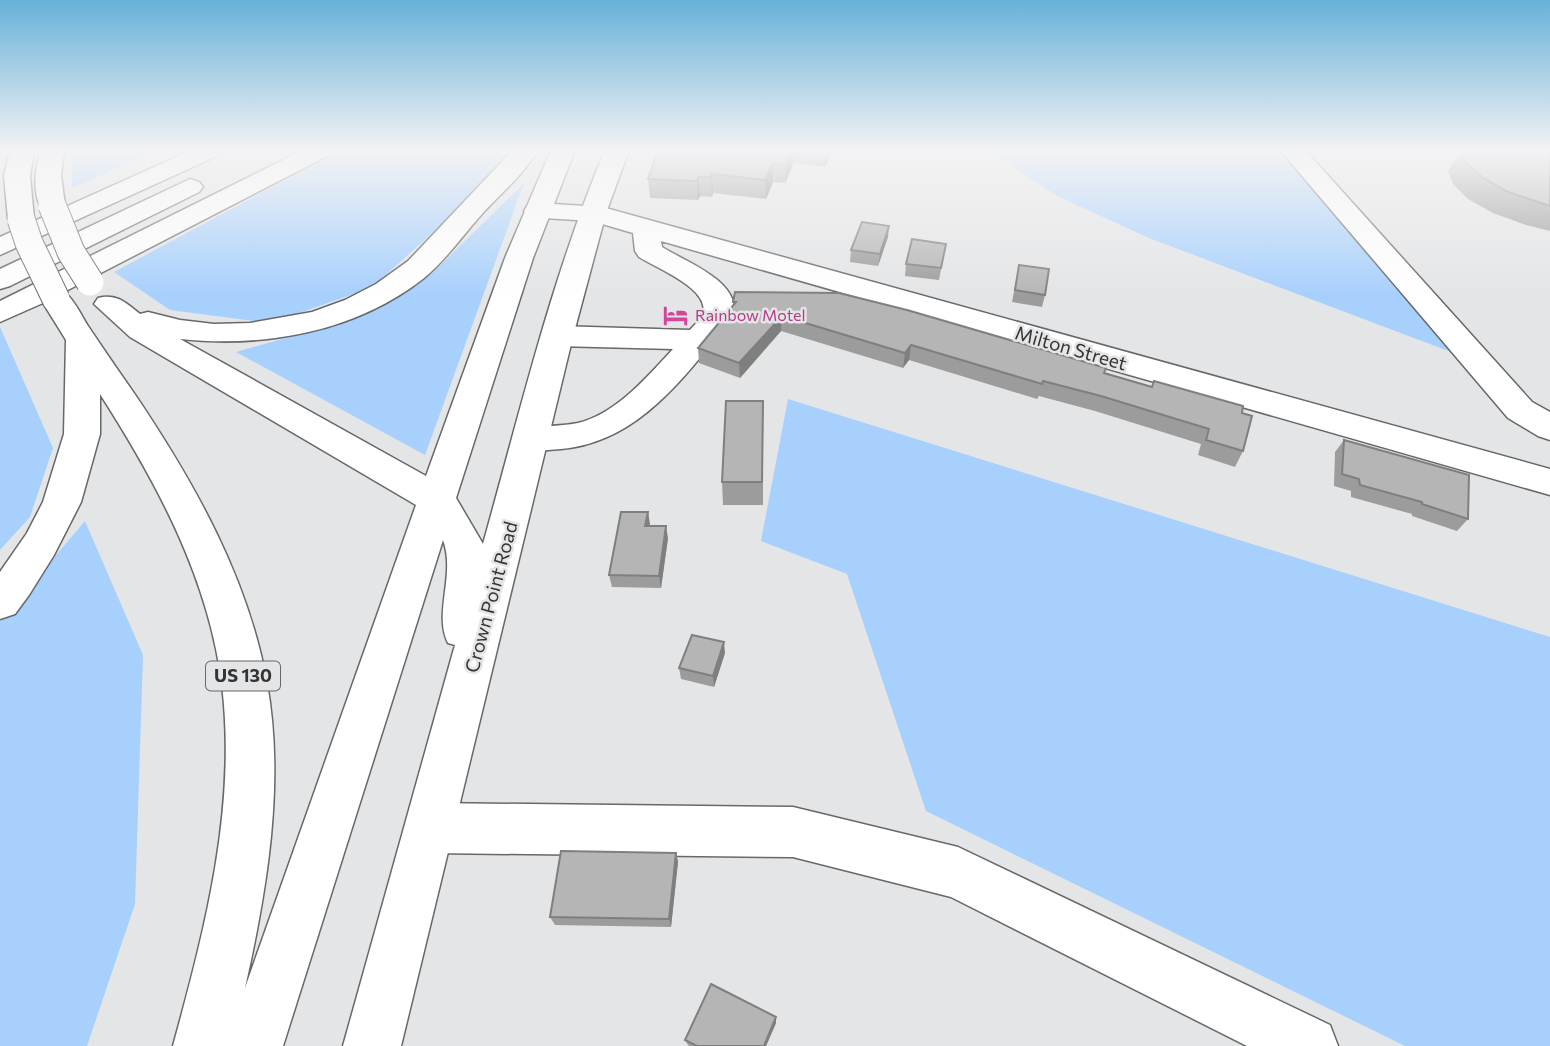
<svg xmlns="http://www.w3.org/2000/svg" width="1550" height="1046" viewBox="0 0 1550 1046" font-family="Commissioner,sans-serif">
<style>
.green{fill:#a7d0fd}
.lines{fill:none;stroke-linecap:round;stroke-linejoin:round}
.minor-casing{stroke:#676869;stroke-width:3}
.highway-casing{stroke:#676869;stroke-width:3}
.minor{fill:#fff;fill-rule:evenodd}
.highway{fill:#fff;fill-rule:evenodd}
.highway-bridge-casing{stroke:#676869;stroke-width:29;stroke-linecap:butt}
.highway-bridge{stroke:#fff;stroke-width:27}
.wall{fill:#9d9c9d}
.shaded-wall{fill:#7f7f7f}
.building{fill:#b6b5b6;stroke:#7f7f7f;stroke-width:2}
.labels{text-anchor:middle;stroke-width:5;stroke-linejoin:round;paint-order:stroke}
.far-hotel-label{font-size:16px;fill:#b23c85;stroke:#e4e5e6;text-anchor:start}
.shield{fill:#e4e5e6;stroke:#69696a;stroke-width:2}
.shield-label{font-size:18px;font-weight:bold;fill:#343435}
.street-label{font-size:19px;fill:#343435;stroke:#e4e5e6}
</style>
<rect width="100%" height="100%" fill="#e4e5e6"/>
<path class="green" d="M 73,150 L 159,150 L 72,188 Z
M 341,150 L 515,150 L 429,236 L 371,288 L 270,323 L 170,310 L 114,272 Z
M 988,150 L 1281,150 L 1459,355 L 1149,238 L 1057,196 Z
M 524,183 L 425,455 L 236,352 L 346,321 L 431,274 Z
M 0,327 L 53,448 L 30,517 L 0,550 Z
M 788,399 L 1550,637 L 1550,1046 L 1405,1046 L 926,811 L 847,574 L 761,541 Z
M 85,521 L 143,655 L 135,904 L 87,1046 L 0,1046 L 0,621 Z"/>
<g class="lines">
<defs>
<path id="minor" d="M 1280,150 L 1305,150 L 1532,402 L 1550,412 L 1550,440 L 1538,436 L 1508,418 Z
M 537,203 L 602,207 L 1550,469 L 1550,495 L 661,241 L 662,247 C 685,262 754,286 728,324 C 682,379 638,442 561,449 C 546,450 533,452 519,448 L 513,439 L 519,430 C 538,425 558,427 578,423 C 616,414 648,376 673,349 L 557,346 L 546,343 L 541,336 L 546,329 L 557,326 L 690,330 C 693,326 698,322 701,318 C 717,291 656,268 639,257 L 635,251 L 633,233 L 592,221 L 528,217 L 524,211 L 528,205 Z
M 430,803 L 793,807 L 958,847 L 1330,1025 L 1338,1046 L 1247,1046 L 951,897 L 793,857 L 430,853 L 412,846 L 405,828 L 412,810 Z"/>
<path id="highway" d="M 10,150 L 34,150 L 30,176 L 34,219 L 32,222 L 53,213 L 43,211 C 31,194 36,168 40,150 L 64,150 L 61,176 L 65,205 L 63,208 L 192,150 L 223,150 L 219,155 L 0,255 L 0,237 L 22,227 L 12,225 L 8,219 L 4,176 Z
M 303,150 L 333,150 L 329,155 L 64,292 C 74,299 81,315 88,326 C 104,350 120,373 136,396 C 195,484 248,578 267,683 C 285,784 267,889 245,988 L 416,505 L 130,337 L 94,304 L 98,298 C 117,293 126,303 140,314 L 148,312 L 180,320 L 214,324 L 250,323 L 312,312 L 345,300 L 376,284 L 408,261 L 513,150 L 538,150 C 525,173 500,194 482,214 C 463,235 446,260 424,278 C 356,332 264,348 180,339 L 426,476 L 505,258 L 551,150 L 575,150 L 533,258 L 456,498 L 483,544 C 520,412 552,276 605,150 L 629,150 L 606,213 L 573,336 L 401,1046 L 343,1046 L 455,645 L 448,643 C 433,613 456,575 443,540 L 283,1046 L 173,1046 C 205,929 237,808 222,685 C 209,579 157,483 100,394 L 100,434 L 81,502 L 54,555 L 29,595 L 15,614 L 0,619 L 0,572 L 27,533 L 43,502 L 64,434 L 66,340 L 43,303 L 0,322 L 0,301 Z
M 190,179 L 199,182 L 203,187 L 199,192 L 10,286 L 0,289 L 0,269 Z"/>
</defs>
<use href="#minor" class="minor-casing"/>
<use href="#highway" class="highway-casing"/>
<use href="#minor" class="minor"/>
<use href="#highway" class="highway"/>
<defs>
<path id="highway-bridge" d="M 52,205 L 71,252 L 90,282
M 21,219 L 29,243 L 56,299"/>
</defs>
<use href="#highway-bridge" class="highway-bridge-casing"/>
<use href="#highway-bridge" class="highway-bridge"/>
</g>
<path class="wall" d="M 658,150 L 833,150 L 825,167 L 794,163 L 785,183 L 773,182 L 766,199 L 713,193 L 712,197 L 700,196 L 698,200 L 650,198 L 648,179 Z
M 1461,150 L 1550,150 L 1550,231 L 1526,225 L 1493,213 L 1468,199 L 1453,184 L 1448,171 Z
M 888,237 L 878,266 L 850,262 L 851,250 Z
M 946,244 L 939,280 L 905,276 L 906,264 Z
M 1019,265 L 1045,295 L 1042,307 L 1012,302 Z
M 733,302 L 1104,374 L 1242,413 L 1243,451 L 1235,467 L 1198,455 L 1201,444 L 1095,411 L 1039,396 L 1037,399 L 909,360 L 903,368 L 781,331 L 740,378 L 699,363 L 698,348 L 733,306 Z
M 763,401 L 763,505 L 723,505 L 722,482 Z
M 1344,440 L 1468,519 L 1457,531 L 1412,516 L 1412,514 L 1351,497 L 1351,491 L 1334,486 L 1335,452 Z
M 648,512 L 649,526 L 668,538 L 661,588 L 612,587 L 609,575 Z
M 725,653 L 714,687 L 681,679 L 679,668 Z
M 676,853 L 678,862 L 671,927 L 555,925 L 550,917 Z
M 776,1023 L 766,1046 L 689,1046 L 688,1045 L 685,1040 Z"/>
<path class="shaded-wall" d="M 792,150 L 795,150 L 794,163 L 785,183 L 785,164 Z
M 826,150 L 833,150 L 825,167 Z
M 773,163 L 773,182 L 766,199 L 765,180 Z
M 712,174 L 713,193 L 712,197 L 711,177 Z
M 698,177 L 700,196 L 698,200 L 697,181 Z
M 889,226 L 888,237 L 878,266 L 880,254 Z
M 782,316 L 781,331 L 740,378 L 739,363 Z
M 911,345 L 909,360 L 903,368 L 905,353 Z
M 648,512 L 650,524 L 647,538 L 645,526 Z
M 666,526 L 668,538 L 661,588 L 659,576 Z
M 724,642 L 725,653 L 714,687 L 713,676 Z
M 676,853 L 678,862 L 671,927 L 669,919 Z
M 776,1017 L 776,1023 L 766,1046 L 764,1046 Z"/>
<path class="building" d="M 658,150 L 792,150 L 785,164 L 773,163 L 765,180 L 712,174 L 711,177 L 698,177 L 697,181 L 648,179 Z
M 1461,150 L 1550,150 L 1550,206 L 1508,192 L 1482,177 L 1466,163 Z
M 862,222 L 889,226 L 880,254 L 851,250 Z
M 912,239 L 946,244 L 941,268 L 906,264 Z
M 1019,265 L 1049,269 L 1045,295 L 1015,290 Z
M 735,292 L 839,293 L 907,310 L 1106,368 L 1104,373 L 1152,387 L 1154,381 L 1243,406 L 1242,413 L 1252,416 L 1243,451 L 1206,440 L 1209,429 L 1101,396 L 1043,381 L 1042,384 L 911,345 L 905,353 L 782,316 L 739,363 L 698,348 L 736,302 L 733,302 Z
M 726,401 L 763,401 L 762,482 L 722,482 Z
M 1344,440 L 1469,475 L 1468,519 L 1422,504 L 1422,502 L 1360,485 L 1359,479 L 1342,474 Z
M 621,512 L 648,512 L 645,526 L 666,526 L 659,576 L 609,575 Z
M 692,635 L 724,642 L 713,676 L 679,668 Z
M 561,851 L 676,853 L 669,919 L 550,917 Z
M 711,984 L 776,1017 L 764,1046 L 697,1046 L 685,1040 Z"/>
<linearGradient id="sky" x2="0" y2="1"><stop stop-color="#67b1d8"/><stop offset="0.51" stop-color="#f3f3f4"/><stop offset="1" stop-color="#f3f3f4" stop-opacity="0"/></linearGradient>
<rect width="1550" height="296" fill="url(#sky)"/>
<defs>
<symbol id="hotel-bare" viewBox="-9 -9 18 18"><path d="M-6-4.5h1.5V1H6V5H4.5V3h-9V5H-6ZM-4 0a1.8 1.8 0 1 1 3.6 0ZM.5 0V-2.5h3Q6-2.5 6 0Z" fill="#d1479c" stroke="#e4e5e6" stroke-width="2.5" paint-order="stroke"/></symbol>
</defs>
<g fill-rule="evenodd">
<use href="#hotel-bare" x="658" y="298" width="35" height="35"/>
</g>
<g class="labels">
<g class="far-hotel-label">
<text x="695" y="321">Rainbow Motel</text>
</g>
<rect class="shield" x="206" y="661.5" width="74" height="29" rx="5"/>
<g class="shield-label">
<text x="243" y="682">US 130</text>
</g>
<g class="street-label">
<text transform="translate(1071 348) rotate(16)" y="7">Milton Street</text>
<text transform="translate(491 597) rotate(-75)" y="7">Crown Point Road</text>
</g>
</g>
</svg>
